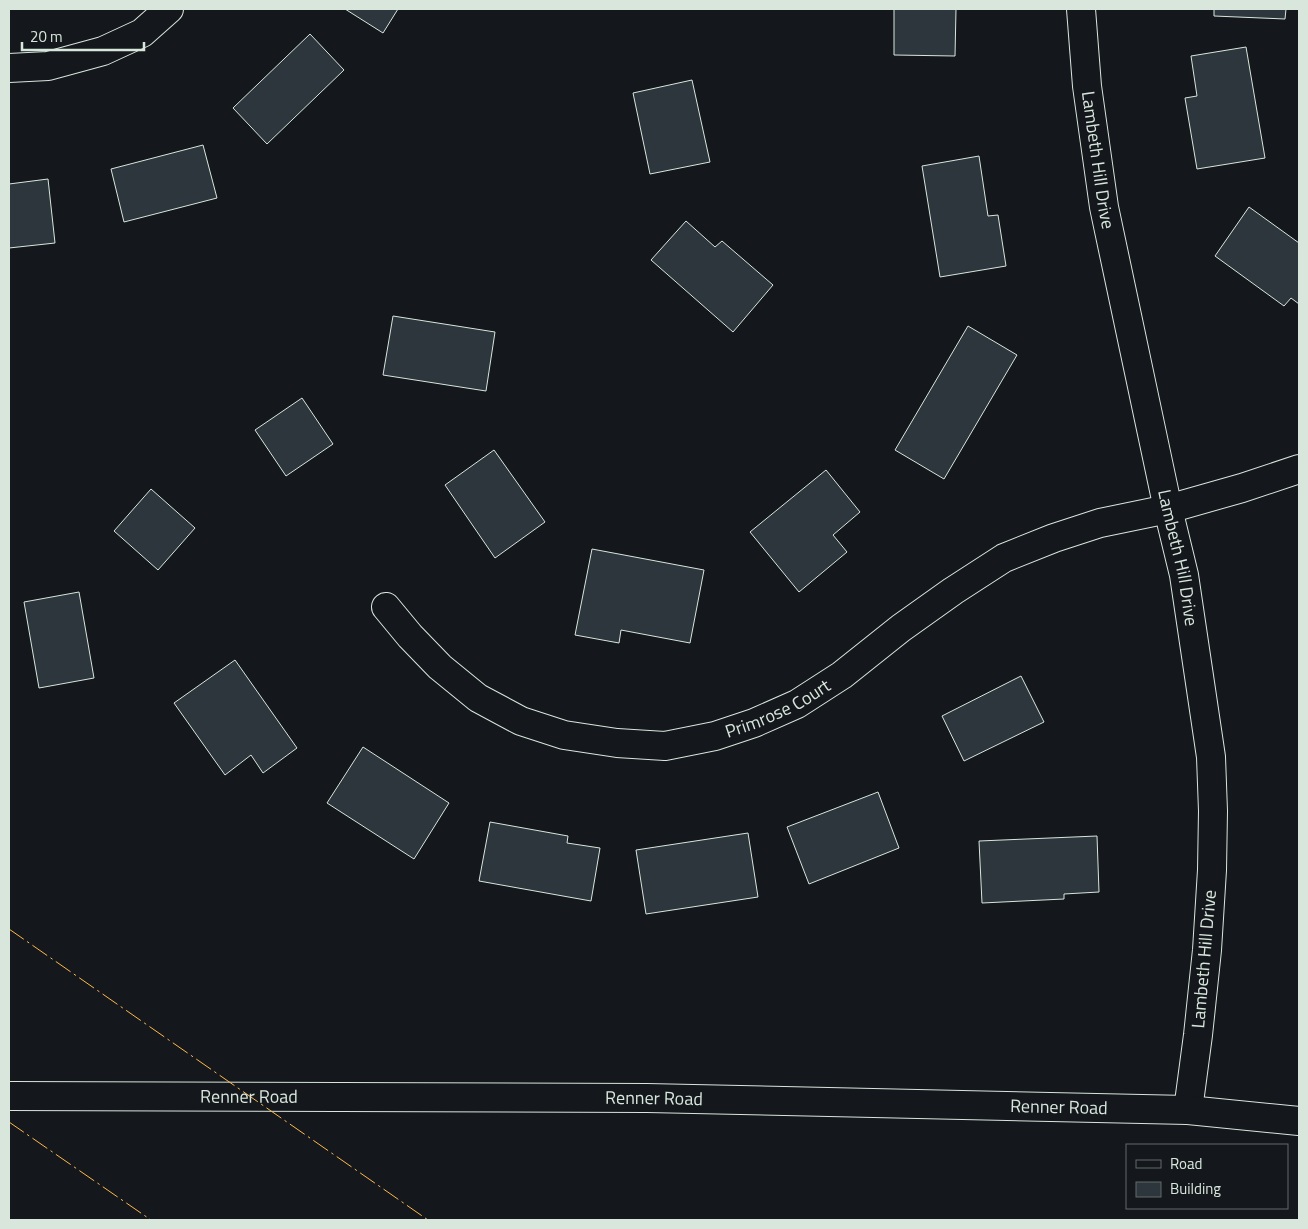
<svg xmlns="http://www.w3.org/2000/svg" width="1308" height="1229" viewBox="0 0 1308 1229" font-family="'Titillium Web',sans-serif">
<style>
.building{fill:#2c363c;stroke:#d8e6dc}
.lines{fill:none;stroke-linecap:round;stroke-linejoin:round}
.minor-casing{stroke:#d8e6dc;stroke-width:30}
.tertiary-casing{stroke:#d8e6dc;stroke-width:30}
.minor{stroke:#14181c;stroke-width:28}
.tertiary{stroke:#14181c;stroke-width:28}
.power{stroke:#ffb74d;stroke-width:1;stroke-dasharray:18 4 2.5 4;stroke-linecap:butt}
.labels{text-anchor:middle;stroke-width:4;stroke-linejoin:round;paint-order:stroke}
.street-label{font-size:18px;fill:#d8e6dc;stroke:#14181c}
</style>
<rect width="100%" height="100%" fill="#14181c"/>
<path class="building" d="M 345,9 L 398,9 L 383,33 Z
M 894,9 L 956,9 L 955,56 L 894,55 Z
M 1214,9 L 1286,9 L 1285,19 L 1214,16 Z
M 310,34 L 344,70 L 267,144 L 233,108 Z
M 1246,47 L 1265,158 L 1197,169 L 1185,98 L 1197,96 L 1191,56 Z
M 692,80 L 710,162 L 650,174 L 633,93 Z
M 203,145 L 217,198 L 124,222 L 111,169 Z
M 979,156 L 988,216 L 998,215 L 1006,266 L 940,277 L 922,166 Z
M 48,179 L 55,243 L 9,248 L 9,184 Z
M 1249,207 L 1299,243 L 1299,304 L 1291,298 L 1284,306 L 1215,256 Z
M 686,221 L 715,247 L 722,241 L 773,285 L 733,332 L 651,260 Z
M 393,316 L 495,332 L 486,391 L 383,375 Z
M 968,326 L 1017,355 L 944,479 L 895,450 Z
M 302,398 L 333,444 L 286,476 L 255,430 Z
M 494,450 L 545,522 L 495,558 L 445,485 Z
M 826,470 L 860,512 L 833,535 L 847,552 L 799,592 L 750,532 Z
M 151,489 L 195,528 L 158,570 L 114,531 Z
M 592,549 L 704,570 L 690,643 L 621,630 L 619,643 L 575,635 Z
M 79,592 L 94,678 L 39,688 L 24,602 Z
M 235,660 L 297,748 L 263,773 L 251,755 L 225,775 L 174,703 Z
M 1021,676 L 1044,722 L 964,761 L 942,716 Z
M 363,747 L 449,803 L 414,859 L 327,803 Z
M 878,792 L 899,848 L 809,884 L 787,827 Z
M 490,822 L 568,836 L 567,843 L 600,848 L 591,901 L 479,881 Z
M 748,833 L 758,897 L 646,914 L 636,850 Z
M 1097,836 L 1099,892 L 1064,894 L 1064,899 L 982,903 L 979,841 Z"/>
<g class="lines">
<defs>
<g id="minor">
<path id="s1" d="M 1081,9 L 1087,86 L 1104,207 L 1168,509 L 1184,575 L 1211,757 L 1213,811 L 1212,870 L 1207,950 L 1198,1035 L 1188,1110"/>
<path d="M 9,68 L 48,66 L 103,51 L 142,33 L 169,9"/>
<path id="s2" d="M 386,607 L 410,636 L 440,667 L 478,698 L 521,721 L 564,735 L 617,743 L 665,746 L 715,736 L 754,723 L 797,704 L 842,675 L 901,628 L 953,591 L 1004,558 L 1054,538 L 1100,523 L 1168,509 L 1242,488 L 1299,469"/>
</g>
<g id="tertiary">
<path id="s3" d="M 9,1096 L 647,1098 L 1188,1110 L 1299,1121"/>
</g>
</defs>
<use href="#minor" class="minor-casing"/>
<use href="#tertiary" class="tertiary-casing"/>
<use href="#minor" class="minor"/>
<use href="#tertiary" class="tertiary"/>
<path class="power" d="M 9,929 L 428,1220
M 9,1122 L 151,1220"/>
</g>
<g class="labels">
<g class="street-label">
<text dy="6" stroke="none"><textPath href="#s1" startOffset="152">Lambeth Hill Drive</textPath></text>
<text dy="6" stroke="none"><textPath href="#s1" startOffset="558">Lambeth Hill Drive</textPath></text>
<text dy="6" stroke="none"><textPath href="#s2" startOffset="445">Primrose Court</textPath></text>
<text transform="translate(1204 959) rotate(-85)" y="6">Lambeth Hill Drive</text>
<text dy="6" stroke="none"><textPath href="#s3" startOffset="240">Renner Road</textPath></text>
<text dy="6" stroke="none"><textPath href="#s3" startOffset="645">Renner Road</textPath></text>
<text dy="6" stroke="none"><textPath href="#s3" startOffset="1050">Renner Road</textPath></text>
</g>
</g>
<rect width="1308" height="1229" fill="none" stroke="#d8e6dc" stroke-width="20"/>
<rect x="1126" y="1144" width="162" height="65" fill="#14181c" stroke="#626a69"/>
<rect x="1136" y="1160" width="25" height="8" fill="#14181c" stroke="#626a69"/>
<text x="1170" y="1169" font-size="15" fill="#d8e6dc">Road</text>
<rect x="1136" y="1182" width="25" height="15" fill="#2c363c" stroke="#626a69"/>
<text x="1170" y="1194" font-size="15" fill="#d8e6dc">Building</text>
<path d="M22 42v8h122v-8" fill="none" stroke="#d8e6dc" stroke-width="2.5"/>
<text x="30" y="42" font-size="15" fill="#d8e6dc" stroke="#14181c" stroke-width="4" paint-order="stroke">20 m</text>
</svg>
